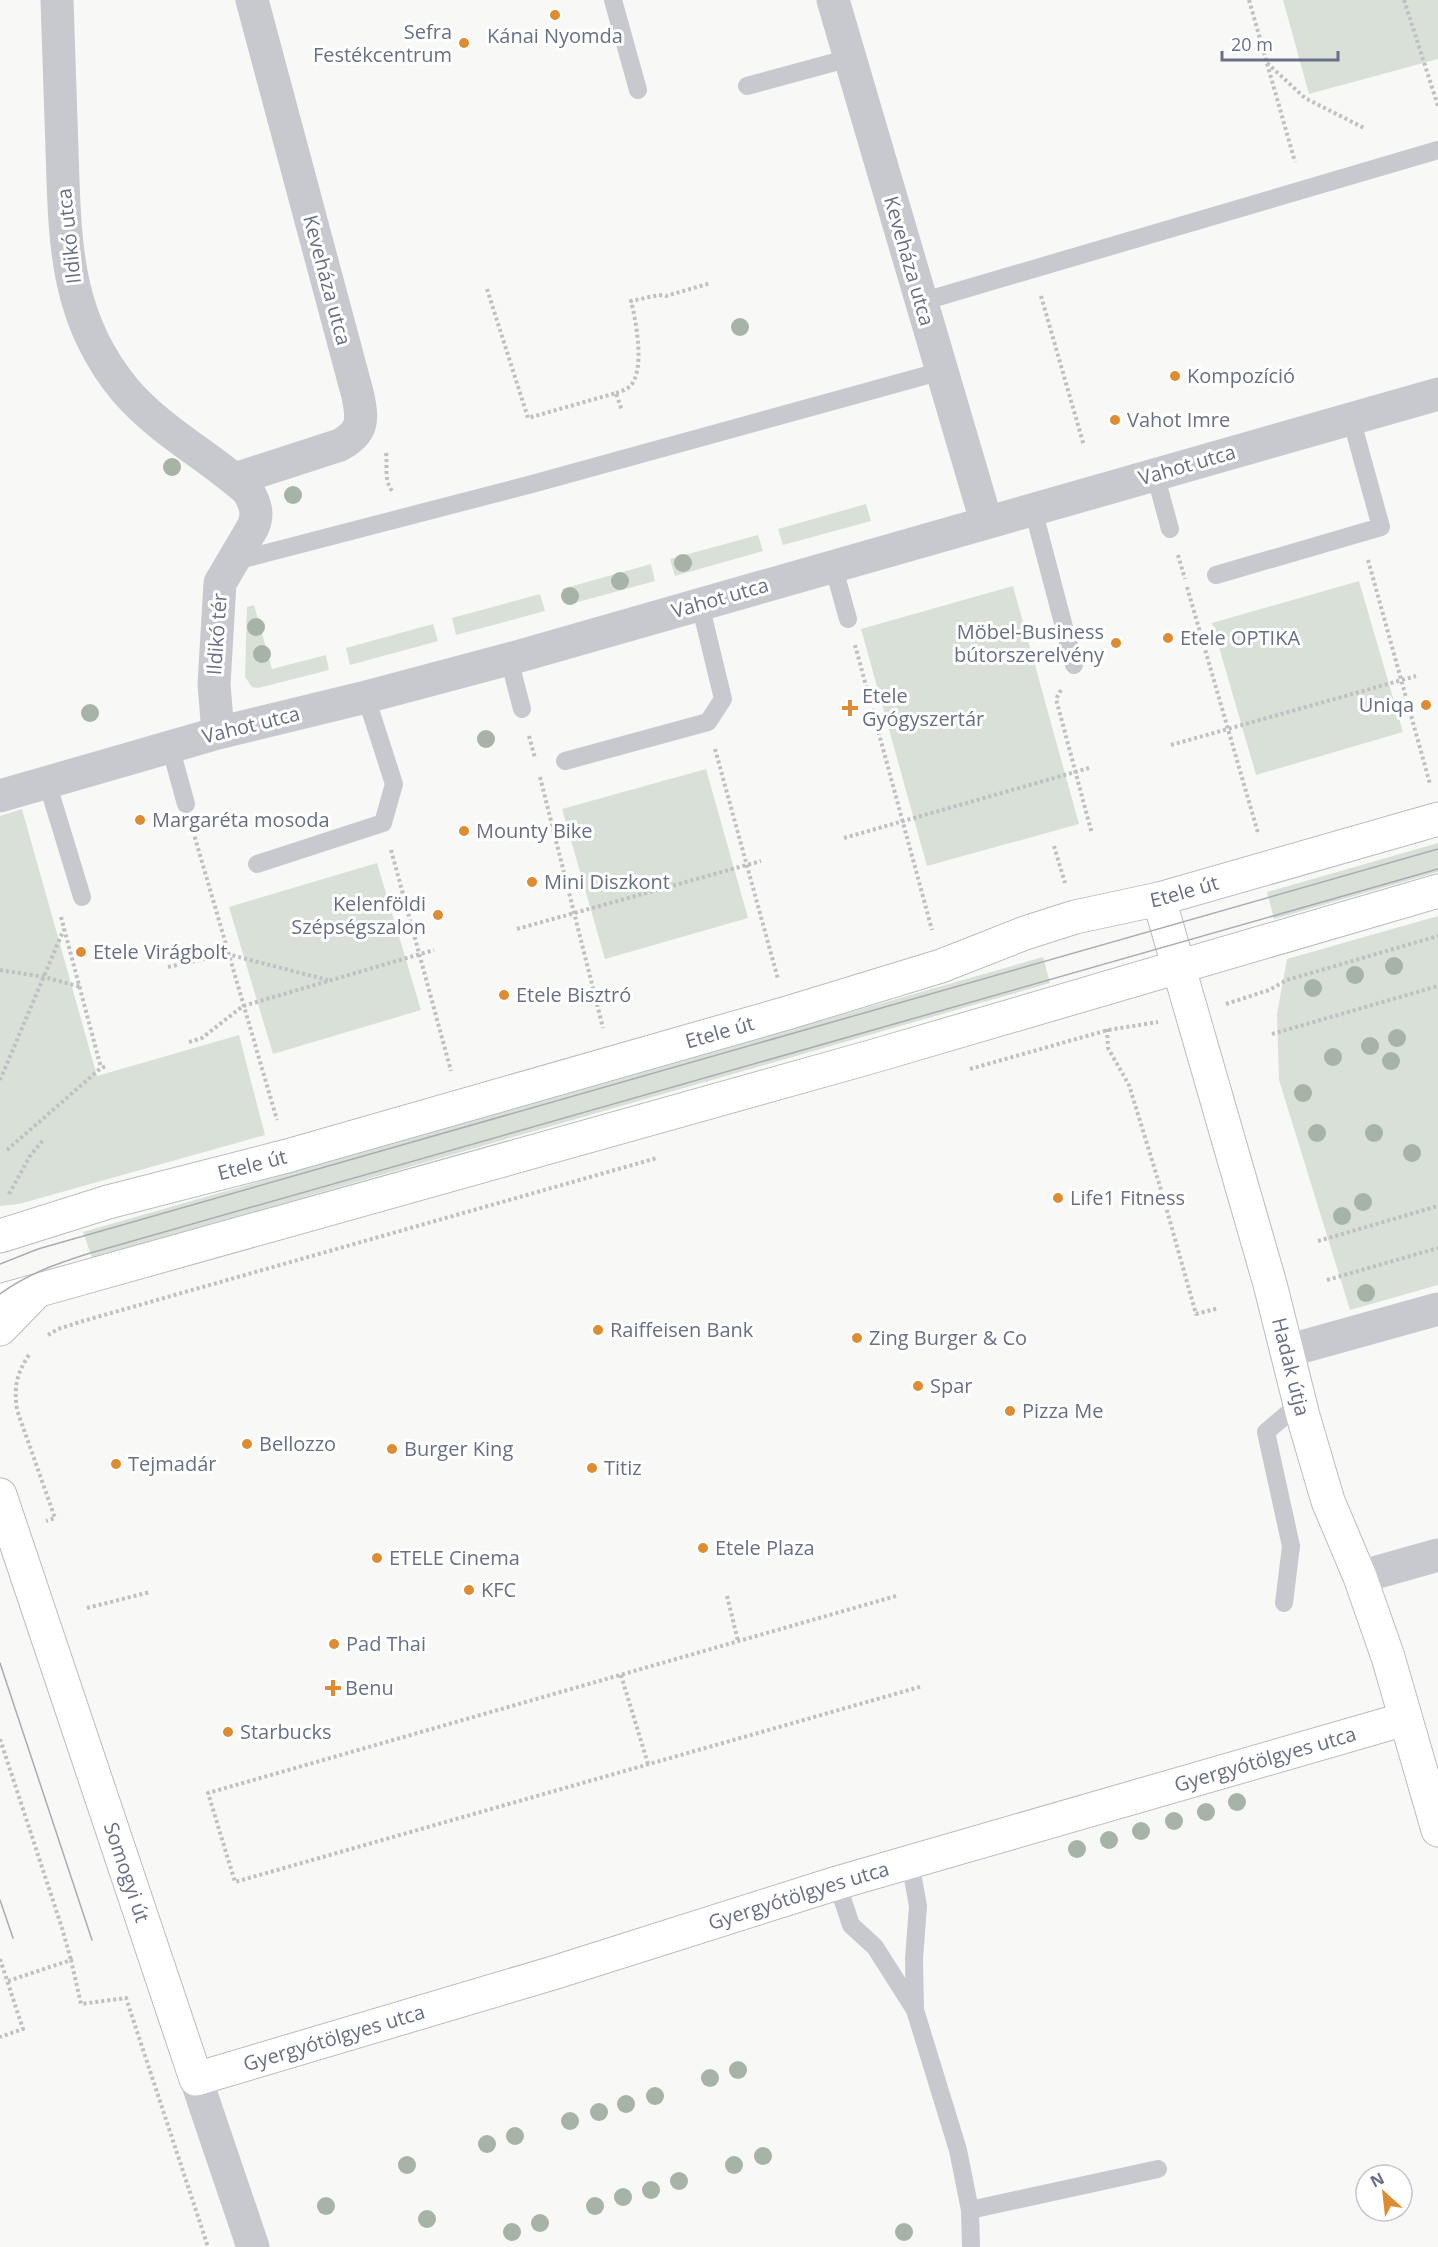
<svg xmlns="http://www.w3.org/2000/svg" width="1438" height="2247" viewBox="0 0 1438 2247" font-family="'Open Sans',sans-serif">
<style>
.green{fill:#d8e0d8}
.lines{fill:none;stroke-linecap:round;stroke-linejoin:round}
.secondary-casing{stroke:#babcc2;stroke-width:35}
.path{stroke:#bfc0c3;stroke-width:4;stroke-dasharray:3 3;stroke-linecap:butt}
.lane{stroke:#c7c9ce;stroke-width:18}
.street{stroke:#c7c9ce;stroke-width:33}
.secondary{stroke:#fff;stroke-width:33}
.tram{stroke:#aaacb4;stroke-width:1.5}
.tree{fill:#a6b3a6}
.poi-dot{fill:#dd8c32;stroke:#fff;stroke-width:2}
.labels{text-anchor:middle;stroke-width:6;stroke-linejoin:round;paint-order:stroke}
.poi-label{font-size:20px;fill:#697086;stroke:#fff;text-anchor:start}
.street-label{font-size:20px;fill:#697086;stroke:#fff}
</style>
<rect width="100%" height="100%" fill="#f8f9f6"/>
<path class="green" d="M 1283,0 L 1438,0 L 1438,59 L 1309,94 Z
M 866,504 L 871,521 L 783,545 L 778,529 Z
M 758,535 L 763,551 L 675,576 L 670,559 Z
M 651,564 L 655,581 L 567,605 L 562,589 Z
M 1359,581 L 1403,732 L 1256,775 L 1212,623 Z
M 1013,586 L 1079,824 L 927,866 L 861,629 Z
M 540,594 L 545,611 L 456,635 L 452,618 Z
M 254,605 L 272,669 L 326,655 L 329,670 L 258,688 L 252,687 L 245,677 L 247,607 Z
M 433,624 L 438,641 L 350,665 L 346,648 Z
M 706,769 L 748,918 L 605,959 L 562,809 Z
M 22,809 L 97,1076 L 239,1035 L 265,1135 L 19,1204 L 0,1206 L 0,816 Z
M 1438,843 L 1438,872 L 1274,919 L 1267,892 Z
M 377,863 L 421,1010 L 273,1054 L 229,907 Z
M 1438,916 L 1438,1285 L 1350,1310 L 1279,1080 L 1277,1014 L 1287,959 Z
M 1043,957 L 1050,983 L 92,1258 L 83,1232 Z"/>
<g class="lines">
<defs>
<g id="secondary">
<path id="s1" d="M 1159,899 L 1270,1284 L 1303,1416 L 1328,1501 L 1360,1577 L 1388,1657 L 1438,1830"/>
<path id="s2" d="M 0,1236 L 108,1202 L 287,1156 L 787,1013 L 941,966 L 1025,933 L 1075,917 L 1159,899 L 1438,819"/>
<path d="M 0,1301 L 874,1056 L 1438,891"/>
<path d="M 0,1329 L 35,1293"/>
<path id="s3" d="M 0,1495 L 196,2079 L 553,1973 L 837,1883 L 1405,1719"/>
</g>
</defs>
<use href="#secondary" class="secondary-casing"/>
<path class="path" d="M 1249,0 L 1295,162
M 1404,0 L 1438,106
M 1267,63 L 1305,98 L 1366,129
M 487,289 L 528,418 L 616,393 L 622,411
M 1041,296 L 1084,446
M 616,393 C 619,392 626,390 629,387 C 646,373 636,320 631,301 C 640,300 659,293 666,296 L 711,283
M 386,453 C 388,467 383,480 393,492
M 1178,555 L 1185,579
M 1368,560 L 1430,784
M 1187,587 L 1258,833
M 855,645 L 932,930
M 1061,690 L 1056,699 L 1092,834
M 529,736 L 535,758
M 1171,745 L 1416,676
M 715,749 L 778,979
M 540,777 L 603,1028
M 193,831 L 277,1120
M 844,838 L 1089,768
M 1054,846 L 1065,883
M 391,850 L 451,1071
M 61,917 L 101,1068
M 517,929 L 761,861
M 168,967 L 227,954 L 328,980
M 0,970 L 44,977 L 81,987
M 1226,1004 L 1269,990 L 1287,980 L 1438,936
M 1107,1029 L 1108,1048 L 1129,1085 L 1162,1193 L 1196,1314 L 1219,1308
M 1272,1034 L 1438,986
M 189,1042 L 202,1038 L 243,1006 L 434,950
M 970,1069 L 1108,1030 L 1158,1022
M 0,1080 L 64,929
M 7,1150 L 101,1068 L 107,1066
M 9,1194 L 30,1156 L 44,1139
M 1318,1241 L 1438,1206
M 1327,1280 L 1438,1248
M 48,1335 L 58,1329 L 83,1321 L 657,1158
M 29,1355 C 16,1374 14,1388 17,1410 L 55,1518 L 46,1521
M 727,1596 L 738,1641
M 896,1596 L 208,1793 L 235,1882 L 923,1686
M 87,1608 L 150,1592
M 621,1675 L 648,1764
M 0,1739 L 62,1928 L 71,1960
M 0,1959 L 23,2029 L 0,2037
M 8,1981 L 71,1960 L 81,2004 L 126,1998 L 208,2247"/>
<path class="lane" d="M 613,0 L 638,90
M 747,86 L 850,58
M 921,302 L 1438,150
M 1155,474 L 1170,529
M 1033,509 L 1074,665
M 232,562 L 532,484 L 942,371
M 833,565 L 848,619
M 1216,575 L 1381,527 L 1351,418
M 509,659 L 522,709
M 170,746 L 186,804
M 565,761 L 708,722 L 723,699 L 700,604
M 47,782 L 82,897
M 257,864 L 383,823 L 394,784 L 366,697
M 1284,1603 L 1291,1546 L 1266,1432 L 1300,1403
M 910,1862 L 918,1906 L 914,1959 L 915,2010 L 958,2150 L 970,2210 L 971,2247
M 837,1883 L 851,1925 L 875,1947 L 915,2010
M 970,2210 L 1158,2169"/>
<path class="street" d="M 57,0 C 59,50 60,100 62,150 C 65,239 64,317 125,390 C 159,430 209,456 248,491 C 255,503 259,514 253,527 L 220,583 L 214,684 L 218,733
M 833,0 L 986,521
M 235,479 L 340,445 C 363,432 363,421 358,396 L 252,0
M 0,796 L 218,733 L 366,697 L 509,659 L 1438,394
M 1287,1351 L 1438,1309
M 1360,1577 L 1438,1555
M 196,2079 L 253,2247"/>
<use href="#secondary" class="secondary"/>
<path class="tram" d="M 0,1264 L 38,1249 L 1438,849
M 0,1294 C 27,1274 56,1264 87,1254 L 1438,869
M 0,1663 L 92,1940
M 0,1900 L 13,1938"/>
</g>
<g class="tree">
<circle cx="740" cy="327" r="9"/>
<circle cx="172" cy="467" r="9"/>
<circle cx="293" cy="495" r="9"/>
<circle cx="683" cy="563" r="9"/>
<circle cx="620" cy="581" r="9"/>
<circle cx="570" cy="596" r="9"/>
<circle cx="256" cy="627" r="9"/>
<circle cx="262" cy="654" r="9"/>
<circle cx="90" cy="713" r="9"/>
<circle cx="486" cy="739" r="9"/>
<circle cx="1394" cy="966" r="9"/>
<circle cx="1355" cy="975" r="9"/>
<circle cx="1313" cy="988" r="9"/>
<circle cx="1397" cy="1038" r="9"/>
<circle cx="1370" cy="1046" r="9"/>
<circle cx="1333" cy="1057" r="9"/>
<circle cx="1391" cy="1061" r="9"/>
<circle cx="1303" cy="1093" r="9"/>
<circle cx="1317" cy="1133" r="9"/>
<circle cx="1374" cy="1133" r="9"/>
<circle cx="1412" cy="1153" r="9"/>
<circle cx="1363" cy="1202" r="9"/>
<circle cx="1342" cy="1216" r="9"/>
<circle cx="1366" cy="1293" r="9"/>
<circle cx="1237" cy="1802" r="9"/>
<circle cx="1206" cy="1812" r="9"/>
<circle cx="1174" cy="1821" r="9"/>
<circle cx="1141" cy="1831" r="9"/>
<circle cx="1109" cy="1840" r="9"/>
<circle cx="1077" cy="1849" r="9"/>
<circle cx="738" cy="2070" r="9"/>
<circle cx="710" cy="2078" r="9"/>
<circle cx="655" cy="2096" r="9"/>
<circle cx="626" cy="2104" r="9"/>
<circle cx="599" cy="2112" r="9"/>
<circle cx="570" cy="2121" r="9"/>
<circle cx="515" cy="2136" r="9"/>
<circle cx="487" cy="2144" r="9"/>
<circle cx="763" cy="2156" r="9"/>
<circle cx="407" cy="2165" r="9"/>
<circle cx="734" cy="2165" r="9"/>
<circle cx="679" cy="2181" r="9"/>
<circle cx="651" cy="2190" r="9"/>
<circle cx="623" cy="2197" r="9"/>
<circle cx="326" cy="2206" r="9"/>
<circle cx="595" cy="2206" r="9"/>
<circle cx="427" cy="2219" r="9"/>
<circle cx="540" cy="2223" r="9"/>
<circle cx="512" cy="2232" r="9"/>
<circle cx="904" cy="2232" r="9"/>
</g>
<g class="poi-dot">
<circle cx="555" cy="15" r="6"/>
<circle cx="464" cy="43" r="6"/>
<circle cx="1175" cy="376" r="6"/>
<circle cx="1115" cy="420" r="6"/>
<circle cx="1168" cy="638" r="6"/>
<circle cx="1116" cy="643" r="6"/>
<circle cx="1426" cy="705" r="6"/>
<path d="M847 699h6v6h6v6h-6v6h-6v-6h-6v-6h6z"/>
<circle cx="140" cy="820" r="6"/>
<circle cx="464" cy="831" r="6"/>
<circle cx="532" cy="882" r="6"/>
<circle cx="438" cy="915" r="6"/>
<circle cx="81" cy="952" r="6"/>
<circle cx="504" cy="995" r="6"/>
<circle cx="1058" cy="1198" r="6"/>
<circle cx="598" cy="1330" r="6"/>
<circle cx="857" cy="1338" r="6"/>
<circle cx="918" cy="1386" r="6"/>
<circle cx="1010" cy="1411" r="6"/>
<circle cx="247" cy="1444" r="6"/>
<circle cx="392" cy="1449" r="6"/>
<circle cx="116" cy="1464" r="6"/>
<circle cx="592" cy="1468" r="6"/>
<circle cx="703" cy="1548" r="6"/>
<circle cx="377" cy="1558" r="6"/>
<circle cx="469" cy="1590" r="6"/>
<circle cx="334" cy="1644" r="6"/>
<path d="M330 1679h6v6h6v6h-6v6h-6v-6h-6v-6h6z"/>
<circle cx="228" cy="1732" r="6"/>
</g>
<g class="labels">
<g class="poi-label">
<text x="452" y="39" text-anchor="end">Sefra<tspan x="452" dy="23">Festékcentrum</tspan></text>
<text x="555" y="43" text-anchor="middle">Kánai Nyomda</text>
<text x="1187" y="383">Kompozíció</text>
<text x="1127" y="427">Vahot Imre</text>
<text x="1104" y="639" text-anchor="end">Möbel-Business<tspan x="1104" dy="23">bútorszerelvény</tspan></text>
<text x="1180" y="645">Etele OPTIKA</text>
<text x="862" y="703">Etele<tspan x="862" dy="23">Gyógyszertár</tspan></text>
<text x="1414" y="712" text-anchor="end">Uniqa</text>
<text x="152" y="827">Margaréta mosoda</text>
<text x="476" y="838">Mounty Bike</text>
<text x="544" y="889">Mini Diszkont</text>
<text x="426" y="911" text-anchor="end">Kelenföldi<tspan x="426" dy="23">Szépségszalon</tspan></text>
<text x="93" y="959">Etele Virágbolt</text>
<text x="516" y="1002">Etele Bisztró</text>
<text x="1070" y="1205">Life1 Fitness</text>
<text x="610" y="1337">Raiffeisen Bank</text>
<text x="869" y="1345">Zing Burger &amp; Co</text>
<text x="930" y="1393">Spar</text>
<text x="1022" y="1418">Pizza Me</text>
<text x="259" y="1451">Bellozzo</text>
<text x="404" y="1456">Burger King</text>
<text x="128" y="1471">Tejmadár</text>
<text x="604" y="1475">Titiz</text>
<text x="715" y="1555">Etele Plaza</text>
<text x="389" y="1565">ETELE Cinema</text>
<text x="481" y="1597">KFC</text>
<text x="346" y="1651">Pad Thai</text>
<text x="345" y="1695">Benu</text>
<text x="240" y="1739">Starbucks</text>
</g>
<g class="street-label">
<text transform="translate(69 236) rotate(-96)" y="7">Ildikó utca</text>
<text transform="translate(909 261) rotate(74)" y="7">Keveháza utca</text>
<text transform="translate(327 280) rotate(75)" y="7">Keveháza utca</text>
<text transform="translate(1187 465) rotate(-16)" y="7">Vahot utca</text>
<text transform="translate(720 598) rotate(-16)" y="7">Vahot utca</text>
<text transform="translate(217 634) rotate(-86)" y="7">Ildikó tér</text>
<text transform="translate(251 725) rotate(-14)" y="7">Vahot utca</text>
<text dy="7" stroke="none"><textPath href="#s2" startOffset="1234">Etele út</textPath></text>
<text dy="7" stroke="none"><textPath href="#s2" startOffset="748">Etele út</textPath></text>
<text dy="7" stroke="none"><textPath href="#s2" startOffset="262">Etele út</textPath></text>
<text dy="7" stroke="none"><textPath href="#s1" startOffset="486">Hadak útja</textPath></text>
<text dy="7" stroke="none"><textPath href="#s3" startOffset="1732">Gyergyótölgyes utca</textPath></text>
<text dy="7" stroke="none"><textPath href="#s3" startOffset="398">Somogyi út</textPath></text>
<text dy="7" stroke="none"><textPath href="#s3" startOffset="1246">Gyergyótölgyes utca</textPath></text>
<text dy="7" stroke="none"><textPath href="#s3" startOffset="760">Gyergyótölgyes utca</textPath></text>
</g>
</g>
<g transform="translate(1384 2193) rotate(333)"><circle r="28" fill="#ffffff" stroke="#c3c6cf" stroke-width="1.5"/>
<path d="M0-4.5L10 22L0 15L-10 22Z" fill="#dd8c32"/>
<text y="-9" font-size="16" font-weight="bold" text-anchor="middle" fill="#697086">N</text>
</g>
<path d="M1222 51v9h116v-9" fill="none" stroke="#697086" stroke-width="3"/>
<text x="1231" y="51" font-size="18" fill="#697086" stroke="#ffffff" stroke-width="4.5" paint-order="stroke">20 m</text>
</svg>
